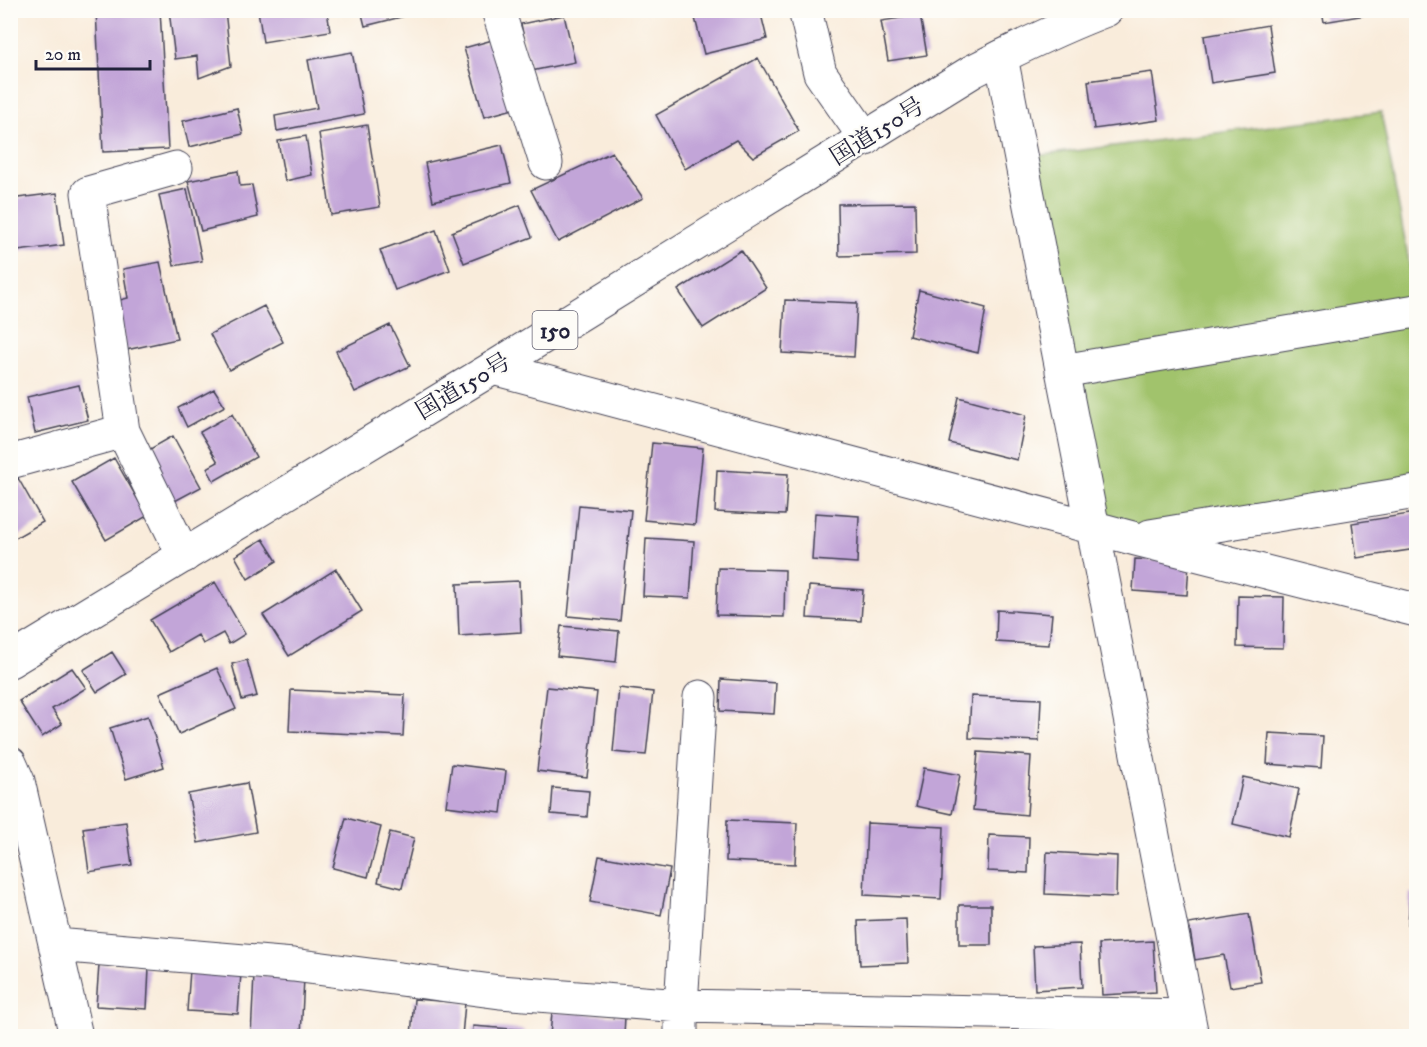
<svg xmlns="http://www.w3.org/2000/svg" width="1427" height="1047" viewBox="0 0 1427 1047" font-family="'IM FELL DW Pica','Noto Serif JP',serif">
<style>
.green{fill:#a1c36c;stroke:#627254;stroke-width:1.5}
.building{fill:#c2a5d8}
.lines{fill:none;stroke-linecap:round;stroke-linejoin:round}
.minor-casing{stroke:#424053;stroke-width:35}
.highway-casing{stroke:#424053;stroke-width:35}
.minor{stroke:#fff;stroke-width:33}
.highway{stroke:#fff;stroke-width:33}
.labels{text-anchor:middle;stroke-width:4.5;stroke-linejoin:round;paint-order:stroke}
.shield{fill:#fdfcf7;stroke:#646373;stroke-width:1.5}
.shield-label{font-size:22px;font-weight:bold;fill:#22223b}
.street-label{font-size:24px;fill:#22223b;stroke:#fdfcf7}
</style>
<rect width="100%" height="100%" fill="#fdfcf7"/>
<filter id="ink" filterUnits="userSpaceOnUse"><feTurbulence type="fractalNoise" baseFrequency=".0167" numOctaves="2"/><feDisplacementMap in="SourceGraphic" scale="12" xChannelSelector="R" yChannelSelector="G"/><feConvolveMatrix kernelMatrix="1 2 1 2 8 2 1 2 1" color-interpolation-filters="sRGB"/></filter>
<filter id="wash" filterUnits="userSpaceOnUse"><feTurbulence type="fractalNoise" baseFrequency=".008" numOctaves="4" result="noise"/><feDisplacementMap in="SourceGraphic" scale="24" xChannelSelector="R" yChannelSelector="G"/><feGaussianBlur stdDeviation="1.35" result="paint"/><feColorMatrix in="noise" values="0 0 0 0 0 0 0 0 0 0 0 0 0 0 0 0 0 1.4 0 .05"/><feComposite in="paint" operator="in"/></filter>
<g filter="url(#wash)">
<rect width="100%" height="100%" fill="#f9ecdb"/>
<path class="green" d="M 1381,112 L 1416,299 L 1416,492 L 1136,539 L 1092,527 L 1020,158 Z"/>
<g id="blocks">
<path class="building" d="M 96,10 L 119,10 L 119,12 L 160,10 L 168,149 L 103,152 Z
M 169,10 L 225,10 L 231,66 L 199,78 L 197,56 L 175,59 Z
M 258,10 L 327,10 L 330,31 L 263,42 Z
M 361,10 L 425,10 L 425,11 L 365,26 Z
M 693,10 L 760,10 L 767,39 L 704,54 Z
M 1322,10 L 1383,10 L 1383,12 L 1324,22 Z
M 564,15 L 575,62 L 531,71 L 521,24 Z
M 920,15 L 927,55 L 888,61 L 881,21 Z
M 1268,25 L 1275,73 L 1211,83 L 1204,36 Z
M 496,39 L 517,108 L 484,117 L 464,48 Z
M 352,52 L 364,114 L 277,131 L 275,116 L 317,108 L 308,60 Z
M 758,58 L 799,131 L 753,157 L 736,140 L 685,169 L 656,115 Z
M 1152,72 L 1159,120 L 1094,129 L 1088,81 Z
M 237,108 L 243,134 L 189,147 L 183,121 Z
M 367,125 L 380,207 L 331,215 L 319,133 Z
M 306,136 L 312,175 L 285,181 L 278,141 Z
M 502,145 L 511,183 L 433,201 L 425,163 Z
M 612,152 L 643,198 L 558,242 L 531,190 Z
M 238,171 L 240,186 L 252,185 L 258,217 L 201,231 L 188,181 Z
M 187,189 L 202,261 L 174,266 L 159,195 Z
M 57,193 L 64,245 L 10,252 L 10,199 Z
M 915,203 L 916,254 L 839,256 L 838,204 Z
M 520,205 L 532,237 L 464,263 L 452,232 Z
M 436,230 L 450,270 L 395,290 L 380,250 Z
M 741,250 L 766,288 L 703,328 L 678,290 Z
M 160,262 L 177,339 L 126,350 L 116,301 L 128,298 L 123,269 Z
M 919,290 L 986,308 L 978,353 L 909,336 Z
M 785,300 L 857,303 L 854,357 L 782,353 Z
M 264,306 L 283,342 L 229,370 L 210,334 Z
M 390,325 L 410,366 L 355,392 L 336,351 Z
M 79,385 L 88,420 L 35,433 L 27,397 Z
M 214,389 L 225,406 L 187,427 L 178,408 Z
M 959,397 L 1026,415 L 1017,460 L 949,443 Z
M 232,414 L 256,457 L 214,481 L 207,468 L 218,462 L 200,432 Z
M 173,436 L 201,487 L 173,502 L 145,452 Z
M 652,443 L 703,448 L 695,525 L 644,520 Z
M 114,458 L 147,516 L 106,540 L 72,482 Z
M 717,470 L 788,474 L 785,515 L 715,512 Z
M 18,478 L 43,522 L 10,541 L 10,483 Z
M 579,505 L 631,510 L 620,621 L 568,616 Z
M 815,513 L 859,516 L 857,563 L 812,560 Z
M 1415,513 L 1416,522 L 1416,549 L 1357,558 L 1352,523 Z
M 646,538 L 694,541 L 690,598 L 643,596 Z
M 263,539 L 277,561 L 248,579 L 235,556 Z
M 1135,559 L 1189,563 L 1187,595 L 1133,591 Z
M 718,568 L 785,570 L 784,617 L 716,615 Z
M 336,569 L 362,611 L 289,656 L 263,615 Z
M 519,581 L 521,632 L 459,636 L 457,584 Z
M 215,582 L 245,634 L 229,644 L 223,633 L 203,644 L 198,635 L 169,652 L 150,620 Z
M 809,586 L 863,590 L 861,621 L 807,618 Z
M 1238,596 L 1284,597 L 1283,648 L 1237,647 Z
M 997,610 L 1052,614 L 1049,645 L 996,642 Z
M 561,626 L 619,631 L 616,662 L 557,656 Z
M 112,652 L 126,674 L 97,692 L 83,670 Z
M 247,660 L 257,696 L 242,700 L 232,664 Z
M 72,668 L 86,688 L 52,709 L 62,724 L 42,737 L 19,701 Z
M 217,668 L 236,709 L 179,734 L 160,693 Z
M 721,679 L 776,683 L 774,714 L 720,711 Z
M 547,687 L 597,692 L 587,777 L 537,771 Z
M 619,688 L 653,692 L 646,755 L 613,752 Z
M 291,690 L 405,695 L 403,736 L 289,731 Z
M 971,696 L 1041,699 L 1039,741 L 969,738 Z
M 148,716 L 164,767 L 126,779 L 110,728 Z
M 1269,733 L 1323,736 L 1321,768 L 1267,764 Z
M 978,752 L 1031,756 L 1027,815 L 973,810 Z
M 452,764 L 506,771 L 501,813 L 446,806 Z
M 924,768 L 960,775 L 952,814 L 916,806 Z
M 1243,777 L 1299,789 L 1289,837 L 1233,824 Z
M 247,783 L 256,832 L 198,843 L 188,794 Z
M 553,788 L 589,791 L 587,817 L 551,814 Z
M 346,818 L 381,827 L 368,877 L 333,868 Z
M 727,820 L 797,823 L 795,864 L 726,861 Z
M 126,822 L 132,865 L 89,872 L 83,828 Z
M 867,823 L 944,827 L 941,899 L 864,895 Z
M 390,832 L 414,838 L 402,888 L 378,882 Z
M 989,835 L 1029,837 L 1028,873 L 988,871 Z
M 1047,852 L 1117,856 L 1116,897 L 1045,894 Z
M 599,856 L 670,869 L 661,915 L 590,902 Z
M 1410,893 L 1416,894 L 1416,926 L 1408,925 Z
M 959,905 L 991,905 L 991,945 L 959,945 Z
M 1249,914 L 1261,982 L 1230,987 L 1224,955 L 1195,960 L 1189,924 Z
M 906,919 L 908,963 L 860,965 L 858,921 Z
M 1153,941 L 1156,992 L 1102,995 L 1099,944 Z
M 1080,944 L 1082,987 L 1035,990 L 1033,946 Z
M 99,965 L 149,968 L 147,1009 L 96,1006 Z
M 190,970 L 241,973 L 238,1014 L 187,1011 Z
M 254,975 L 304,978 L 301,1036 L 251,1036 Z
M 414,999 L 465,1003 L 462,1036 L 411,1036 Z
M 552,1012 L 625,1016 L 624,1036 L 550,1036 Z
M 473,1026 L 524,1030 L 523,1036 L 472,1036 Z
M 1070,1026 L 1072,1036 L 1020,1036 L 1020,1033 Z
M 1141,1028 L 1143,1036 L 1116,1036 Z"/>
</g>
</g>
<g filter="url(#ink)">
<use href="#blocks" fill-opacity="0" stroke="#424053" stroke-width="1.5"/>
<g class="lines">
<defs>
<path id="minor" d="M 498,10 L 546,163
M 805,10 L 820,73 L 866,139
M 1001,57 L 1192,1036
M 176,168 L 88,193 L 123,431 L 184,556
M 493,368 L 1136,539 L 1416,610
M 1062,371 L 1416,311
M 10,462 L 123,431
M 1150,536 L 1416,492
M 10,763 L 18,781 L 76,1036
M 56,945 L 293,965 L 500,992 L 681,1006 L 1187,1016
M 681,1036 L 681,1006 L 700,697"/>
<path id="highway" d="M 10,661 L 493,368 L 973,71 C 1016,49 1061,27 1106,10"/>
</defs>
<use href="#minor" class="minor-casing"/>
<use href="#highway" class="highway-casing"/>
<use href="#minor" class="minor"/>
<use href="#highway" class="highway"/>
</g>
</g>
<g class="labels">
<rect class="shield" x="532.5" y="311" width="45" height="38" rx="4.5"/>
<g class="shield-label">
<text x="555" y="338">150</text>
</g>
<g class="street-label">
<text transform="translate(877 131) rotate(-32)" y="8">国道150号</text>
<text transform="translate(463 386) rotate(-31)" y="8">国道150号</text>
</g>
</g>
<rect width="1427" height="1047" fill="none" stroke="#fdfcf7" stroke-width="36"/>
<path d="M36 60v9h114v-9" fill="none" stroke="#22223b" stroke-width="3"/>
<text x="45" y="60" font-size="18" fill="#22223b" stroke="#fdfcf7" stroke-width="4.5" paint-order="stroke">20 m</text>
</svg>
